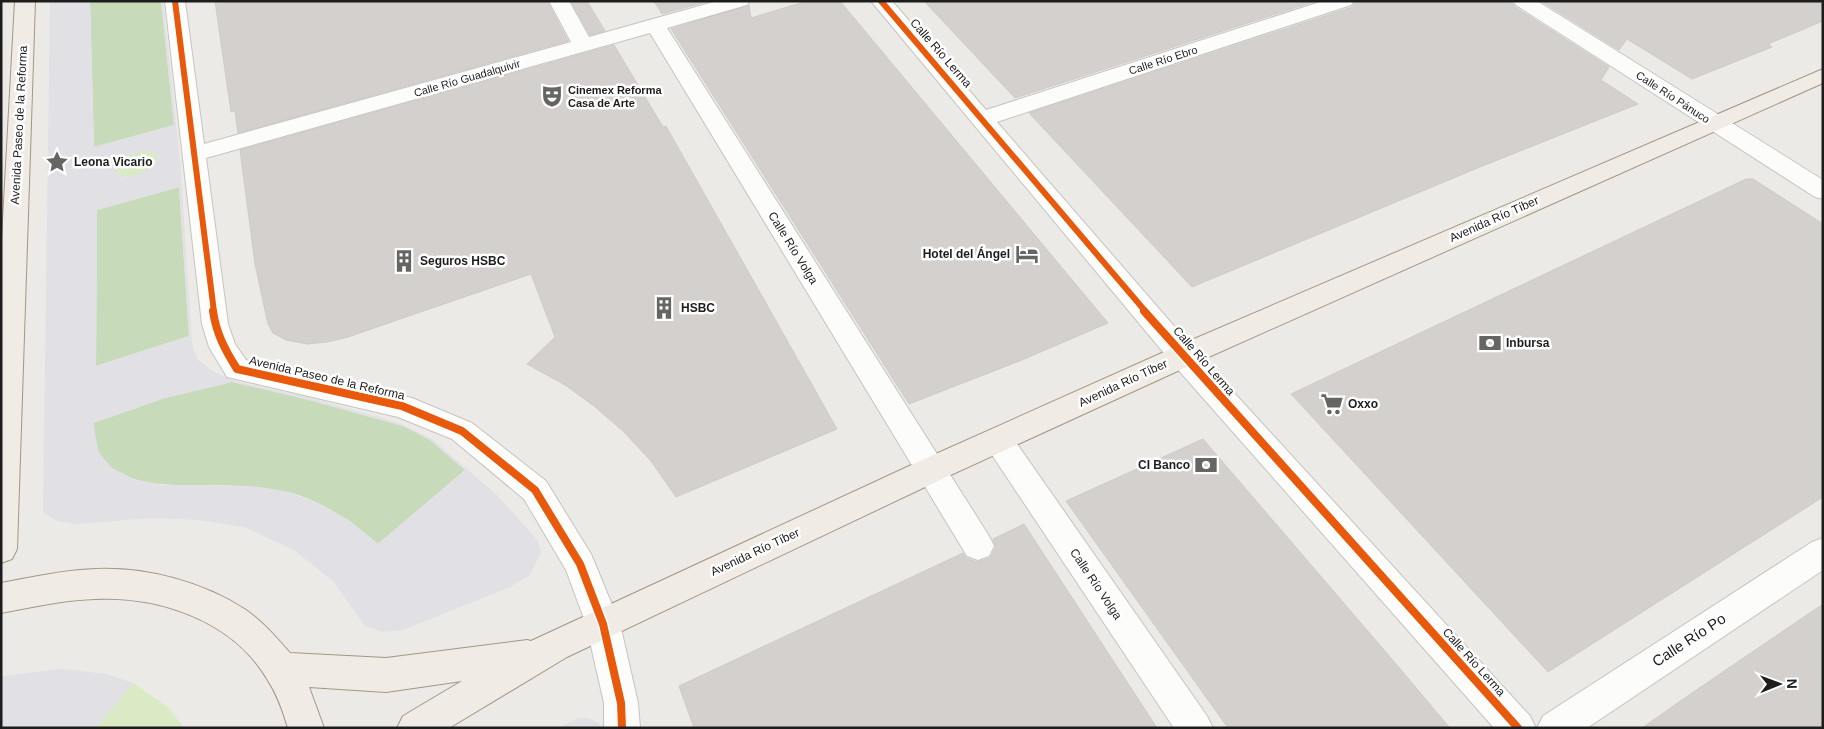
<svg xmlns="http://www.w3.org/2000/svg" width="1824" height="729" viewBox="0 0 1824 729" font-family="Helvetica,sans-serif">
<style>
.grass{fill:#d9eac4}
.forest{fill:#c7dbbb}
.plaza{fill:#e0e0e5;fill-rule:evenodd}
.building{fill:#d3d0cd;stroke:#cfcbc7}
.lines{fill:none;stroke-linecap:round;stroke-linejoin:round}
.minor-casing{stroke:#c4c4c2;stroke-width:2}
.major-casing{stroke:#a29882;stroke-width:2}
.minor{fill:#fcfcfb;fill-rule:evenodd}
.major{fill:#f0ebe4;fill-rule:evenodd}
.cycleway-far1-casing{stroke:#fff;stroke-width:9}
.cycleway-casing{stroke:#fff;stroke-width:11}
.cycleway-far1{stroke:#e8590c;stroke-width:6}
.cycleway{stroke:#e8590c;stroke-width:8}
.labels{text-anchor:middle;stroke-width:5;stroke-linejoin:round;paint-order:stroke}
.far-street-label{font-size:11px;fill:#1d1d1d;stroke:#fff}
.far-poi-label{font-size:11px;font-weight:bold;fill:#1d1d1d;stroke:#fff;text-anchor:start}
.street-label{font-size:12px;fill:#1d1d1d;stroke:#fff}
.poi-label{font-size:12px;font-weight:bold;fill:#1d1d1d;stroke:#fff;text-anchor:start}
.near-street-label{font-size:15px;fill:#1d1d1d;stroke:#fff}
</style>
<rect width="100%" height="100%" fill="#eceae6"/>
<path class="grass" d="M 144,151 L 154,153 L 157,155 L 158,159 C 151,173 129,182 116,173 L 115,166 L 123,157 Z
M 133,683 L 169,708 L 184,728 L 96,728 Z"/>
<path class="forest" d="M 90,1 L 161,1 L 174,125 L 94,147 Z
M 179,187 L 189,336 L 96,366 L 97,210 Z
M 232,382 L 305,399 L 403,426 L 430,440 L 465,470 L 378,544 C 350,521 319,498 283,491 C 263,487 242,486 222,485 C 187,485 119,491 99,453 C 95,445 95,432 93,423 L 165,398 Z"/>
<path class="plaza" d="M 50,1 L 90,1 L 94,147 L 174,125 L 161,1 L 163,1 L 180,160 L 192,344 L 198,360 L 214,372 L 234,381 L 307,397 L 379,417 L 403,425 L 432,439 L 497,495 L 538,541 L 541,553 L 529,576 L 510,587 L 403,630 L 383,632 L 365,626 L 333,581 L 294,550 L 244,527 L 199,520 L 150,518 L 77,524 L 57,521 L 43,512 ZM 144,151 L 154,153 L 157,155 L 158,159 L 152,168 L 132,176 L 124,177 L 116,173 L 115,166 L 123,157 ZM 179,187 L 189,336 L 96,366 L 97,210 ZM 232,382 L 305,399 L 403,426 L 430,440 L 465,470 L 378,544 L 349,520 L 315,502 L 284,491 L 252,486 L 162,485 L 136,480 L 112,468 L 99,453 L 93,423 L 165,398 Z
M 62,669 L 107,674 L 133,683 L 96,728 L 1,728 L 1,676 Z
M 588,718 L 599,723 L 601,728 L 558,728 L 576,719 Z"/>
<path class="building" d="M 215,1 L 547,1 L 568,41 L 238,133 L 235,111 L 231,112 Z
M 571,1 L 587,1 L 605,31 L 590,35 Z
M 654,1 L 709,1 L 662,14 Z
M 807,1 L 840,1 L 1108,323 L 1022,360 L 909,404 L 671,29 L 749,5 L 751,18 Z
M 924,1 L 1316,1 L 1015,98 Z
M 1356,1 L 1511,1 L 1515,7 L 1609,67 L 1601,80 L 1638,104 L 1480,167 L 1192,287 L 1029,113 L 1352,7 Z
M 1541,1 L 1823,1 L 1823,21 L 1768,44 L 1772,47 L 1692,79 L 1627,39 L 1619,50 Z
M 614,45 L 663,127 L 666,126 L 837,429 L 676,497 L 651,461 L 623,431 L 594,406 L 565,385 L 527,364 L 555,337 L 531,274 L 348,337 L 327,342 L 307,344 L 286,340 L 273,333 L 268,324 L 255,264 L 240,150 Z
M 1746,179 L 1753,179 L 1823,224 L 1823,497 L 1548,672 L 1291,394 Z
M 1203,439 L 1396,664 L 1450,728 L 1228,728 L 1066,501 Z
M 1024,524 L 1157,728 L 694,728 L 679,686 L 963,553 L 966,558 L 977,562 L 990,558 L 996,547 L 993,539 Z
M 1823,604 L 1823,728 L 1642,728 L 1689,695 Z"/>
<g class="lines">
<defs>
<path id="minor" d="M 165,1 L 185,1 L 204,144 L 571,42 L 549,1 L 569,1 L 589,37 L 717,1 L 750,1 L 747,5 L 667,28 L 989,536 L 994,546 L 989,556 L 978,560 L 967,556 L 650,33 L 206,158 L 228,324 L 235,344 L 246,360 L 412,398 L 472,423 L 546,481 L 591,554 L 620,624 L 638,703 L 640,728 L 604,728 L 604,703 L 586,624 L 566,570 L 524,499 L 452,439 L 398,417 L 227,377 L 209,347 L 202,324 Z
M 871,1 L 892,1 L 986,110 L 1323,1 L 1354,1 L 1351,5 L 997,122 L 1193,348 L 1530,716 L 1536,728 L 1494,728 L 1173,364 Z
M 1513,1 L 1537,1 L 1823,180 L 1823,199 L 1815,197 L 1516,5 Z
M 998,428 L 1008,431 L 1207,716 L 1213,728 L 1174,728 L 988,449 L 983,440 L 988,431 Z
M 1823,538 L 1823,570 L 1587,728 L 1537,728 L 1543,716 L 1812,542 Z"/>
<path id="major" d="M 15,1 L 35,1 L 17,549 L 12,559 L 1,563 L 1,256 Z
M 1823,69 L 1823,83 L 1193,364 L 942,479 L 567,657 L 449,728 L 397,728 L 403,716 L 462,681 L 386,692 L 309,687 L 324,728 L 288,728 C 283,711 277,694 267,679 C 233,621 160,596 95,599 C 64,600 32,607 1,613 L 1,583 C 33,577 64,570 96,569 C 147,567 203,582 246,610 C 263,622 276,637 290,653 L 386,658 L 527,640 L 531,641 L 920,461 L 1173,348 Z"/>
</defs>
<use href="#minor" class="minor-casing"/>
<use href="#major" class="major-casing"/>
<use href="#minor" class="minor"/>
<use href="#major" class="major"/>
<defs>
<path id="cycleway-far1" d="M 175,1 L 214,312
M 881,1 L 1146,312"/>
<path id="cycleway" d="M 213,311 C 216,333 225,350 237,369 L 402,406 L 462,431 L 535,490 L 580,564 L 603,624 L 621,703 L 622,728
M 1144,311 L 1518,728"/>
</defs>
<use href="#cycleway-far1" class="cycleway-far1-casing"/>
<use href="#cycleway" class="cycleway-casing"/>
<use href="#cycleway-far1" class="cycleway-far1"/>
<use href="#cycleway" class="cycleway"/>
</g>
<defs>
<symbol id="theatre-bare" viewBox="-9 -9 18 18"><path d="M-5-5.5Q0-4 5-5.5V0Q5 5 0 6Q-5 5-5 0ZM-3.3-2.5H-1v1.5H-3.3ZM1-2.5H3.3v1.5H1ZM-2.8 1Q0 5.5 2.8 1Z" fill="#656563" stroke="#fff" stroke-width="2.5" paint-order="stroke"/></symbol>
<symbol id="sight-bare" viewBox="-9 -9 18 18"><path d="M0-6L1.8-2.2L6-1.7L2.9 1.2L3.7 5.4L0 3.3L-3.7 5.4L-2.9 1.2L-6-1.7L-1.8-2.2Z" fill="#656563" stroke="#fff" stroke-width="2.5" paint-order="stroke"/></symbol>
<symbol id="hotel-bare" viewBox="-9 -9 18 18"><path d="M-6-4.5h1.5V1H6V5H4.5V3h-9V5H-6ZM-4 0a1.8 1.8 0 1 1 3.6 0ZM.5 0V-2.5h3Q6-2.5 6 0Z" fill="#656563" stroke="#fff" stroke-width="2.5" paint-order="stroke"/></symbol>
<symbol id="building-bare" viewBox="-9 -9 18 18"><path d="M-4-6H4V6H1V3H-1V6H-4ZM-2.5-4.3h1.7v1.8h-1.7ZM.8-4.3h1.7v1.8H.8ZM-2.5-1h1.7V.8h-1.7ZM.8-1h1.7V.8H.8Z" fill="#656563" stroke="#fff" stroke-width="2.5" paint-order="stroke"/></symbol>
<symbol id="bank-bare" viewBox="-9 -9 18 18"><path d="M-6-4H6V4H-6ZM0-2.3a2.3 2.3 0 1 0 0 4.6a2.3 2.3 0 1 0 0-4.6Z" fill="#656563" stroke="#fff" stroke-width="2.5" paint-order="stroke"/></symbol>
<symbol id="supermarket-bare" viewBox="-9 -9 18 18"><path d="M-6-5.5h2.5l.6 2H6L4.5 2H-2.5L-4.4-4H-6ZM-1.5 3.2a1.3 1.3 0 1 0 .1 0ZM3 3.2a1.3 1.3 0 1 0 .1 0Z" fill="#656563" stroke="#fff" stroke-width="2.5" paint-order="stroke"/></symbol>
</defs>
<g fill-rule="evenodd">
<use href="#theatre-bare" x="536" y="80" width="32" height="32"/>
<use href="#sight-bare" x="41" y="146" width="32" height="32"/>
<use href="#hotel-bare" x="1011" y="238" width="32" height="32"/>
<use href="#building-bare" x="388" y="245" width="32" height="32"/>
<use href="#building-bare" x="648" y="292" width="32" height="32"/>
<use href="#bank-bare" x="1474" y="327" width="32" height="32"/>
<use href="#supermarket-bare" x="1316" y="388" width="32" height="32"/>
<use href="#bank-bare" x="1190" y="449" width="32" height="32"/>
</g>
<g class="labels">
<g class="far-street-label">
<text transform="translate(1163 60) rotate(-18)" y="4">Calle Río Ebro</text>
<text transform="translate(467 78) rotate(-16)" y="4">Calle Río Guadalquivir</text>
<text transform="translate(1673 97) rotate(33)" y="4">Calle Río Pánuco</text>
</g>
<g class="far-poi-label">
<text x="568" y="94">Cinemex Reforma<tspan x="568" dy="13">Casa de Arte</tspan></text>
</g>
<g class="street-label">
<text transform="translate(941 53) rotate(49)" y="4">Calle Río Lerma</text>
<text transform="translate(19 125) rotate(-87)" y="4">Avenida Paseo de la Reforma</text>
<text transform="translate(1494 219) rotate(-24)" y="4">Avenida Río Tíber</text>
<text transform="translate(793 248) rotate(58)" y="4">Calle Río Volga</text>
<text transform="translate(1204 361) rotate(49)" y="4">Calle Río Lerma</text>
<text transform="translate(327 378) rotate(13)" y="4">Avenida Paseo de la Reforma</text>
<text transform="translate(1123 383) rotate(-25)" y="4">Avenida Río Tíber</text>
<text transform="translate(755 552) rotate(-25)" y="4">Avenida Río Tíber</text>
<text transform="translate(1096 584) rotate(56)" y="4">Calle Río Volga</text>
<text transform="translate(1474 662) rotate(48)" y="4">Calle Río Lerma</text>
</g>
<g class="poi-label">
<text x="74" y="166">Leona Vicario</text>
<text x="1010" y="258" text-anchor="end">Hotel del Ángel</text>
<text x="420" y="265">Seguros HSBC</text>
<text x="681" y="312">HSBC</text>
<text x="1506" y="347">Inbursa</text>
<text x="1348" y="408">Oxxo</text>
<text x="1190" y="469" text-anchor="end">CI Banco</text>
</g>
<g class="near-street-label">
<text transform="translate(1689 640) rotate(-33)" y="5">Calle Río Po</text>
</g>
</g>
<rect width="1824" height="729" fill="none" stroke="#1d1d1d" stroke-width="5"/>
<g transform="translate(1779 684) rotate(89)" stroke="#ffffff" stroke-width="4" paint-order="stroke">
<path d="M0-4L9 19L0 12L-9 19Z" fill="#1d1d1d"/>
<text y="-8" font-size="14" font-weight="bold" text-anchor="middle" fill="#1d1d1d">N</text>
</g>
</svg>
